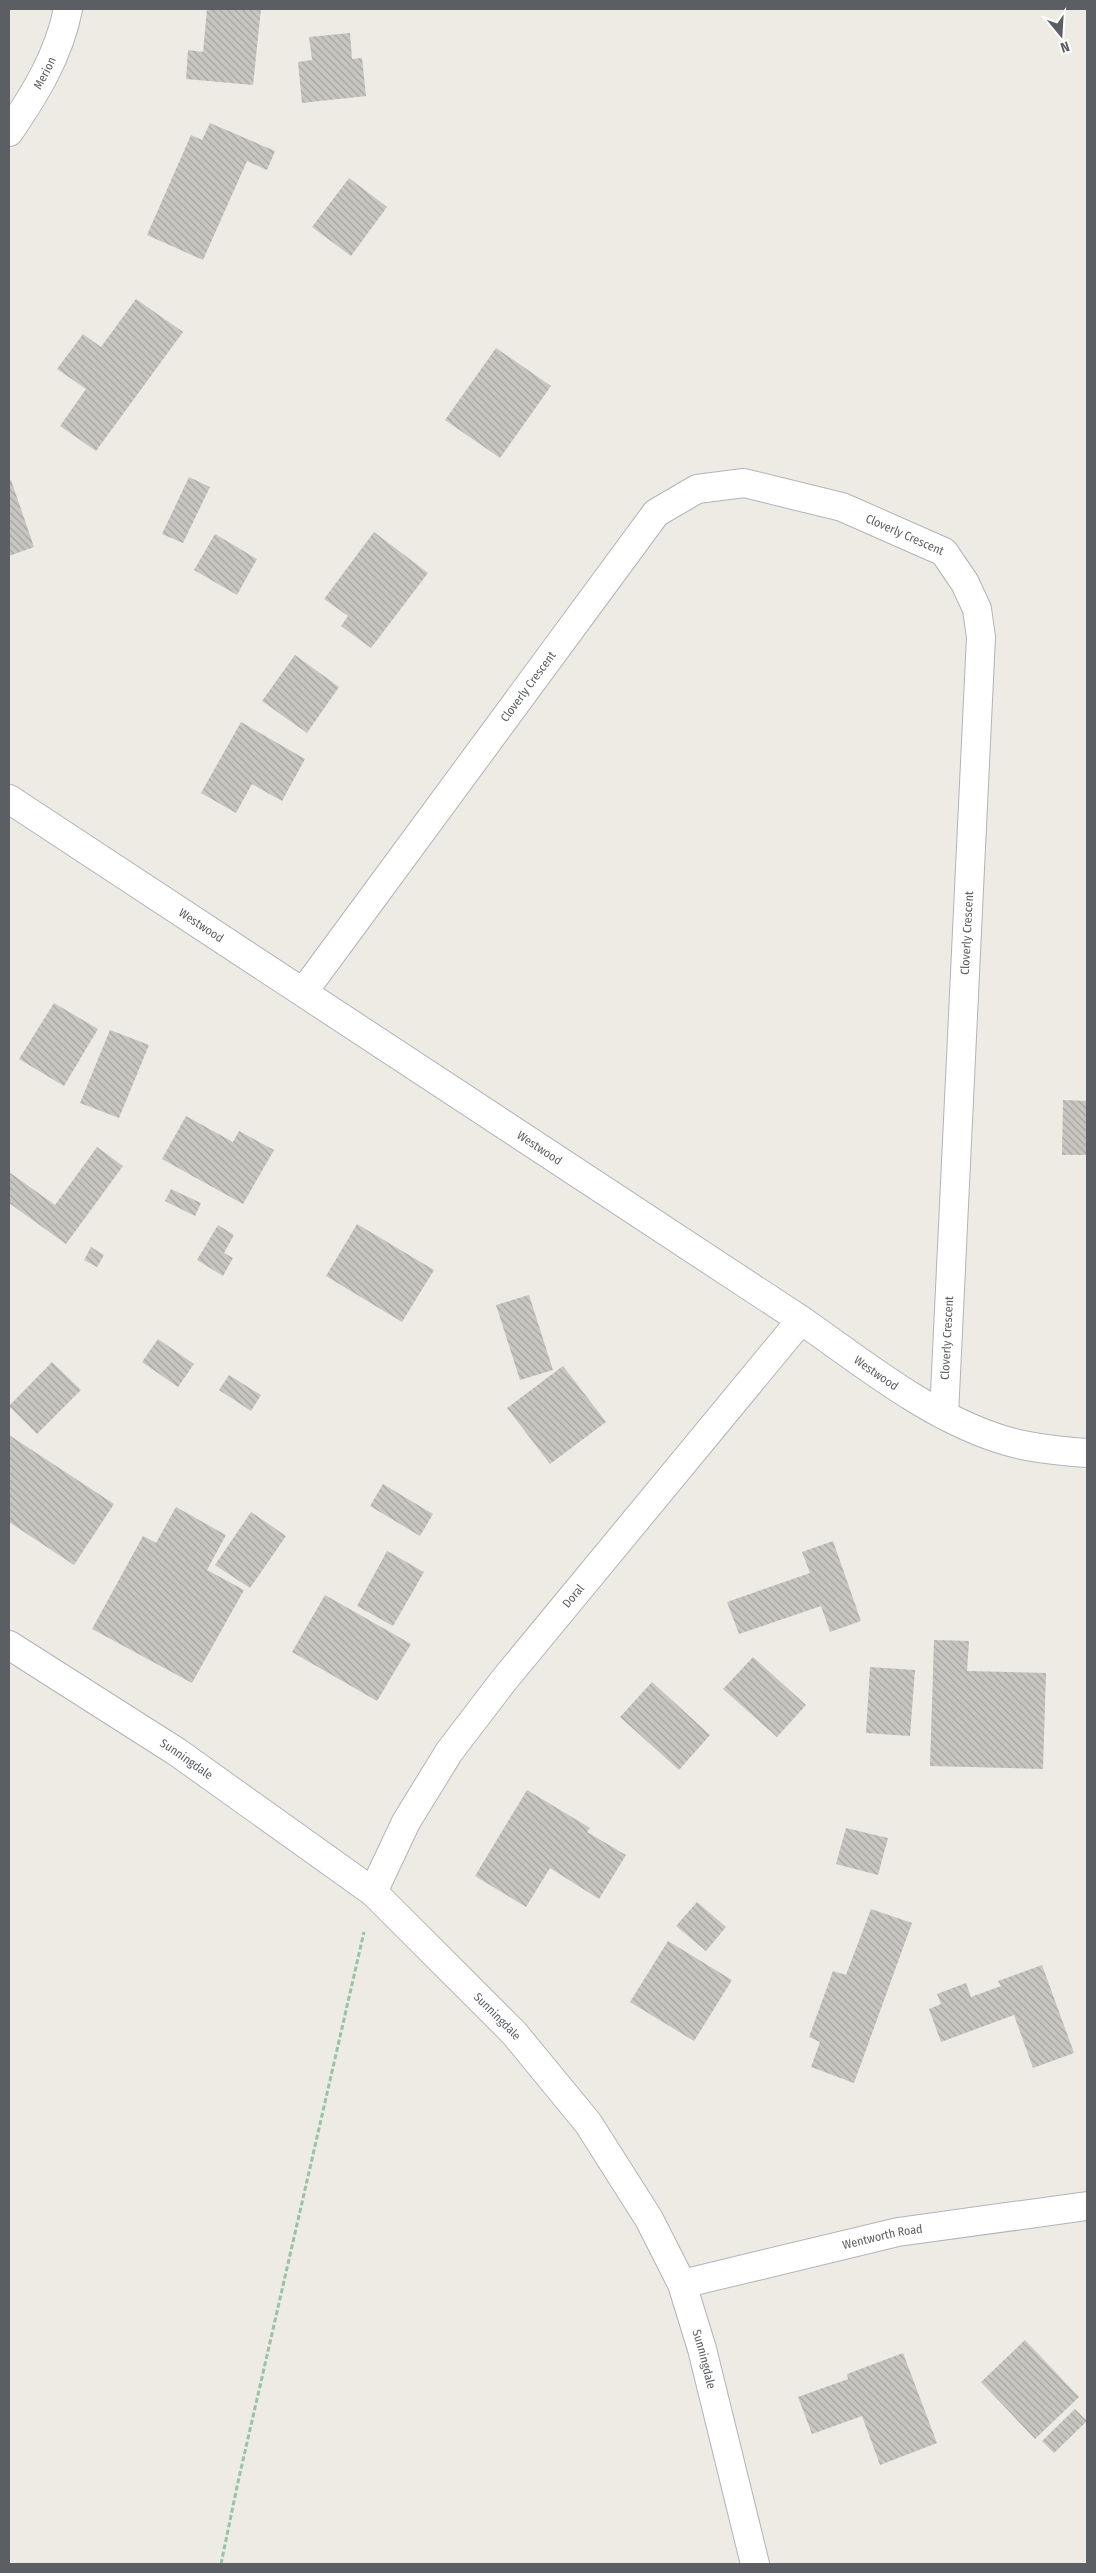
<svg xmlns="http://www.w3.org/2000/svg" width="1096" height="2573" viewBox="0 0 1096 2573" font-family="'Fira Sans Condensed',sans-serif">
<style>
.building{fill:url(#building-back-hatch)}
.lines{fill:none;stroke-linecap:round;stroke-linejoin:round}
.minor-casing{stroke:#b1b4b8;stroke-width:30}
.path{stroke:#98c3a5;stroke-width:3;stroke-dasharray:5 2.5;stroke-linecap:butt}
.minor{stroke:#fff;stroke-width:28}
.labels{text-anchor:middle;stroke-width:4;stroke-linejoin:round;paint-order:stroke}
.street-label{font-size:12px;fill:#5b5f63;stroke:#fff}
</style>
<defs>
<pattern id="building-back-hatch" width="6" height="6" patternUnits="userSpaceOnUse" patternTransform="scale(1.25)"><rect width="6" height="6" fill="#c8c6c0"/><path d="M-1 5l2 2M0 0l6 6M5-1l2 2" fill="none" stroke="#a5a4a0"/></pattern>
</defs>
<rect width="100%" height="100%" fill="#edebe3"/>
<path class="building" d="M 207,9 L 261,9 L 253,85 L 186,79 L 188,50 L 203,52 Z
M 350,33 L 352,59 L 362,58 L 366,96 L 302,103 L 298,62 L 312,60 L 309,37 Z
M 210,123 L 275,151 L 267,170 L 247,161 L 203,260 L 147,235 L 191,135 L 202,140 Z
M 349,178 L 387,207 L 351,256 L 312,227 Z
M 136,299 L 183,332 L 96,451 L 60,426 L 86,389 L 57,369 L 83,334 L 101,347 Z
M 496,348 L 551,386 L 500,458 L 445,420 Z
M 189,477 L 210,487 L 183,543 L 162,534 Z
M 9,480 L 11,480 L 34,547 L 9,556 Z
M 374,532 L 428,573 L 371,648 L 341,626 L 348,616 L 324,599 Z
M 215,534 L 257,559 L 237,595 L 194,570 Z
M 295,655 L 339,687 L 307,733 L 262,701 Z
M 241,722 L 305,759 L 282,801 L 252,784 L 236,813 L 201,793 Z
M 54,1003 L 98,1029 L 64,1086 L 19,1059 Z
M 110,1030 L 149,1045 L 119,1118 L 80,1103 Z
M 1063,1100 L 1087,1101 L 1087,1155 L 1062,1155 Z
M 186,1116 L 233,1142 L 239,1131 L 274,1150 L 243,1204 L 162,1159 Z
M 97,1147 L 123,1166 L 66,1244 L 9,1203 L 9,1172 L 55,1205 Z
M 171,1189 L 201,1203 L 195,1216 L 165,1201 Z
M 357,1224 L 434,1270 L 402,1322 L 326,1276 Z
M 218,1225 L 234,1235 L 224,1253 L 233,1258 L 223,1276 L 197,1260 Z
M 91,1247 L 104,1255 L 97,1267 L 84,1260 Z
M 529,1295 L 553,1370 L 520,1380 L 496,1305 Z
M 158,1339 L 194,1364 L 178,1387 L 142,1362 Z
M 52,1362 L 81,1390 L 37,1434 L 9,1406 Z
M 563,1366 L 606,1422 L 550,1464 L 507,1408 Z
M 229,1375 L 261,1395 L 251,1411 L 219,1390 Z
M 9,1435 L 114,1504 L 74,1565 L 9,1522 Z
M 383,1484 L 433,1514 L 420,1536 L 370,1506 Z
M 176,1507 L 226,1535 L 207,1570 L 244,1590 L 192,1683 L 92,1629 L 143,1536 L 156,1543 Z
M 251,1512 L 286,1536 L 250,1588 L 215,1565 Z
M 833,1541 L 861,1621 L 830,1632 L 821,1606 L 739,1634 L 727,1602 L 810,1573 L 802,1552 Z
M 387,1551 L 424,1572 L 393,1626 L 357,1606 Z
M 325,1595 L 411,1644 L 377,1701 L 292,1652 Z
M 934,1640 L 969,1641 L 967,1671 L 1046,1673 L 1043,1769 L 930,1766 Z
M 753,1657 L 806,1705 L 777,1737 L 723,1689 Z
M 870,1667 L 915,1670 L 910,1736 L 866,1733 Z
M 652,1682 L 710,1735 L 679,1770 L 620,1717 Z
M 527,1790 L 590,1828 L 587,1832 L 626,1855 L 599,1899 L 550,1868 L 526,1907 L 475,1876 Z
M 846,1828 L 888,1838 L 878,1875 L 836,1864 Z
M 697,1902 L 726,1927 L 706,1951 L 676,1926 Z
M 871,1909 L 912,1923 L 854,2083 L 811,2067 L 820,2042 L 809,2037 L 833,1971 L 846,1975 Z
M 668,1941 L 732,1980 L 694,2041 L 630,2002 Z
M 1042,1965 L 1074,2053 L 1033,2068 L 1014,2015 L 941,2042 L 929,2009 L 941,2004 L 937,1994 L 966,1983 L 971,1997 L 1001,1986 L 998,1981 Z
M 1025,2340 L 1079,2397 L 1035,2439 L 981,2382 Z
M 903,2353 L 937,2443 L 880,2465 L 862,2416 L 812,2434 L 798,2397 L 848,2379 L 847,2374 Z
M 1075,2409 L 1087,2421 L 1054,2453 L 1042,2441 Z"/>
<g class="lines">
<defs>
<g id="minor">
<path id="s1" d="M 9,132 C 35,94 59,55 68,9"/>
<path id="s2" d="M 9,799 L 801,1320 C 863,1363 925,1414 997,1438 C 1026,1448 1057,1451 1087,1453"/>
<path id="s3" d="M 304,991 L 656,513 L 697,489 L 744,483 L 842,507 L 944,552 L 965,583 L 977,609 L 981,637 L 944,1415"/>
<path id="s4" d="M 9,1645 L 177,1752 L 373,1892 L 514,2033 L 588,2123 L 649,2219 L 682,2284 L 702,2349 L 755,2564"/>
<path id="s5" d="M 373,1892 L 406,1822 L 449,1752 L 504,1680 L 801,1320"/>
<path id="s6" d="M 682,2284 L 898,2232 L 1087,2206"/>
</g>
</defs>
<use href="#minor" class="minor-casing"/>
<path class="path" d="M 221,2564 L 238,2482 L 364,1932"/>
<use href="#minor" class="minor"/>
</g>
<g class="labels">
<g class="street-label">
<text dy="4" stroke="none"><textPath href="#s1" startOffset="69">Merion</textPath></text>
<text dy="4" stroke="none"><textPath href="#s3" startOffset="858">Cloverly Crescent</textPath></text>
<text dy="4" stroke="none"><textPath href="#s3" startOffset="378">Cloverly Crescent</textPath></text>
<text dy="4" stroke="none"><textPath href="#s2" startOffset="230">Westwood</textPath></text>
<text transform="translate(967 933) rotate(-87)" y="4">Cloverly Crescent</text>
<text dy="4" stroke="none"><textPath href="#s2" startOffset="635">Westwood</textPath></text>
<text transform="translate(947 1338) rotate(-87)" y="4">Cloverly Crescent</text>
<text dy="4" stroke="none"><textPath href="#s2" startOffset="1040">Westwood</textPath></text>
<text dy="4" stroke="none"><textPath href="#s5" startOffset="359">Doral</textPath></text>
<text dy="4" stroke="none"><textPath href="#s4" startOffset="211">Sunningdale</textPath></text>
<text dy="4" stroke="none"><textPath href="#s4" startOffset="616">Sunningdale</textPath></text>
<text dy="4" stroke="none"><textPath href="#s6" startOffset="206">Wentworth Road</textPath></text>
<text dy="4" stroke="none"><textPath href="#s4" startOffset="1021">Sunningdale</textPath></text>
</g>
</g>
<rect width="1096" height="2573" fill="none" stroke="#5b5f63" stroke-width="20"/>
<g transform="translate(1061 35) rotate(162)" stroke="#ffffff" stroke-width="4" paint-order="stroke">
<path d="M0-4L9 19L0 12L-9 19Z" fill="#5b5f63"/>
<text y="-8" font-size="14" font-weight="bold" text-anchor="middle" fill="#5b5f63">N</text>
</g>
</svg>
